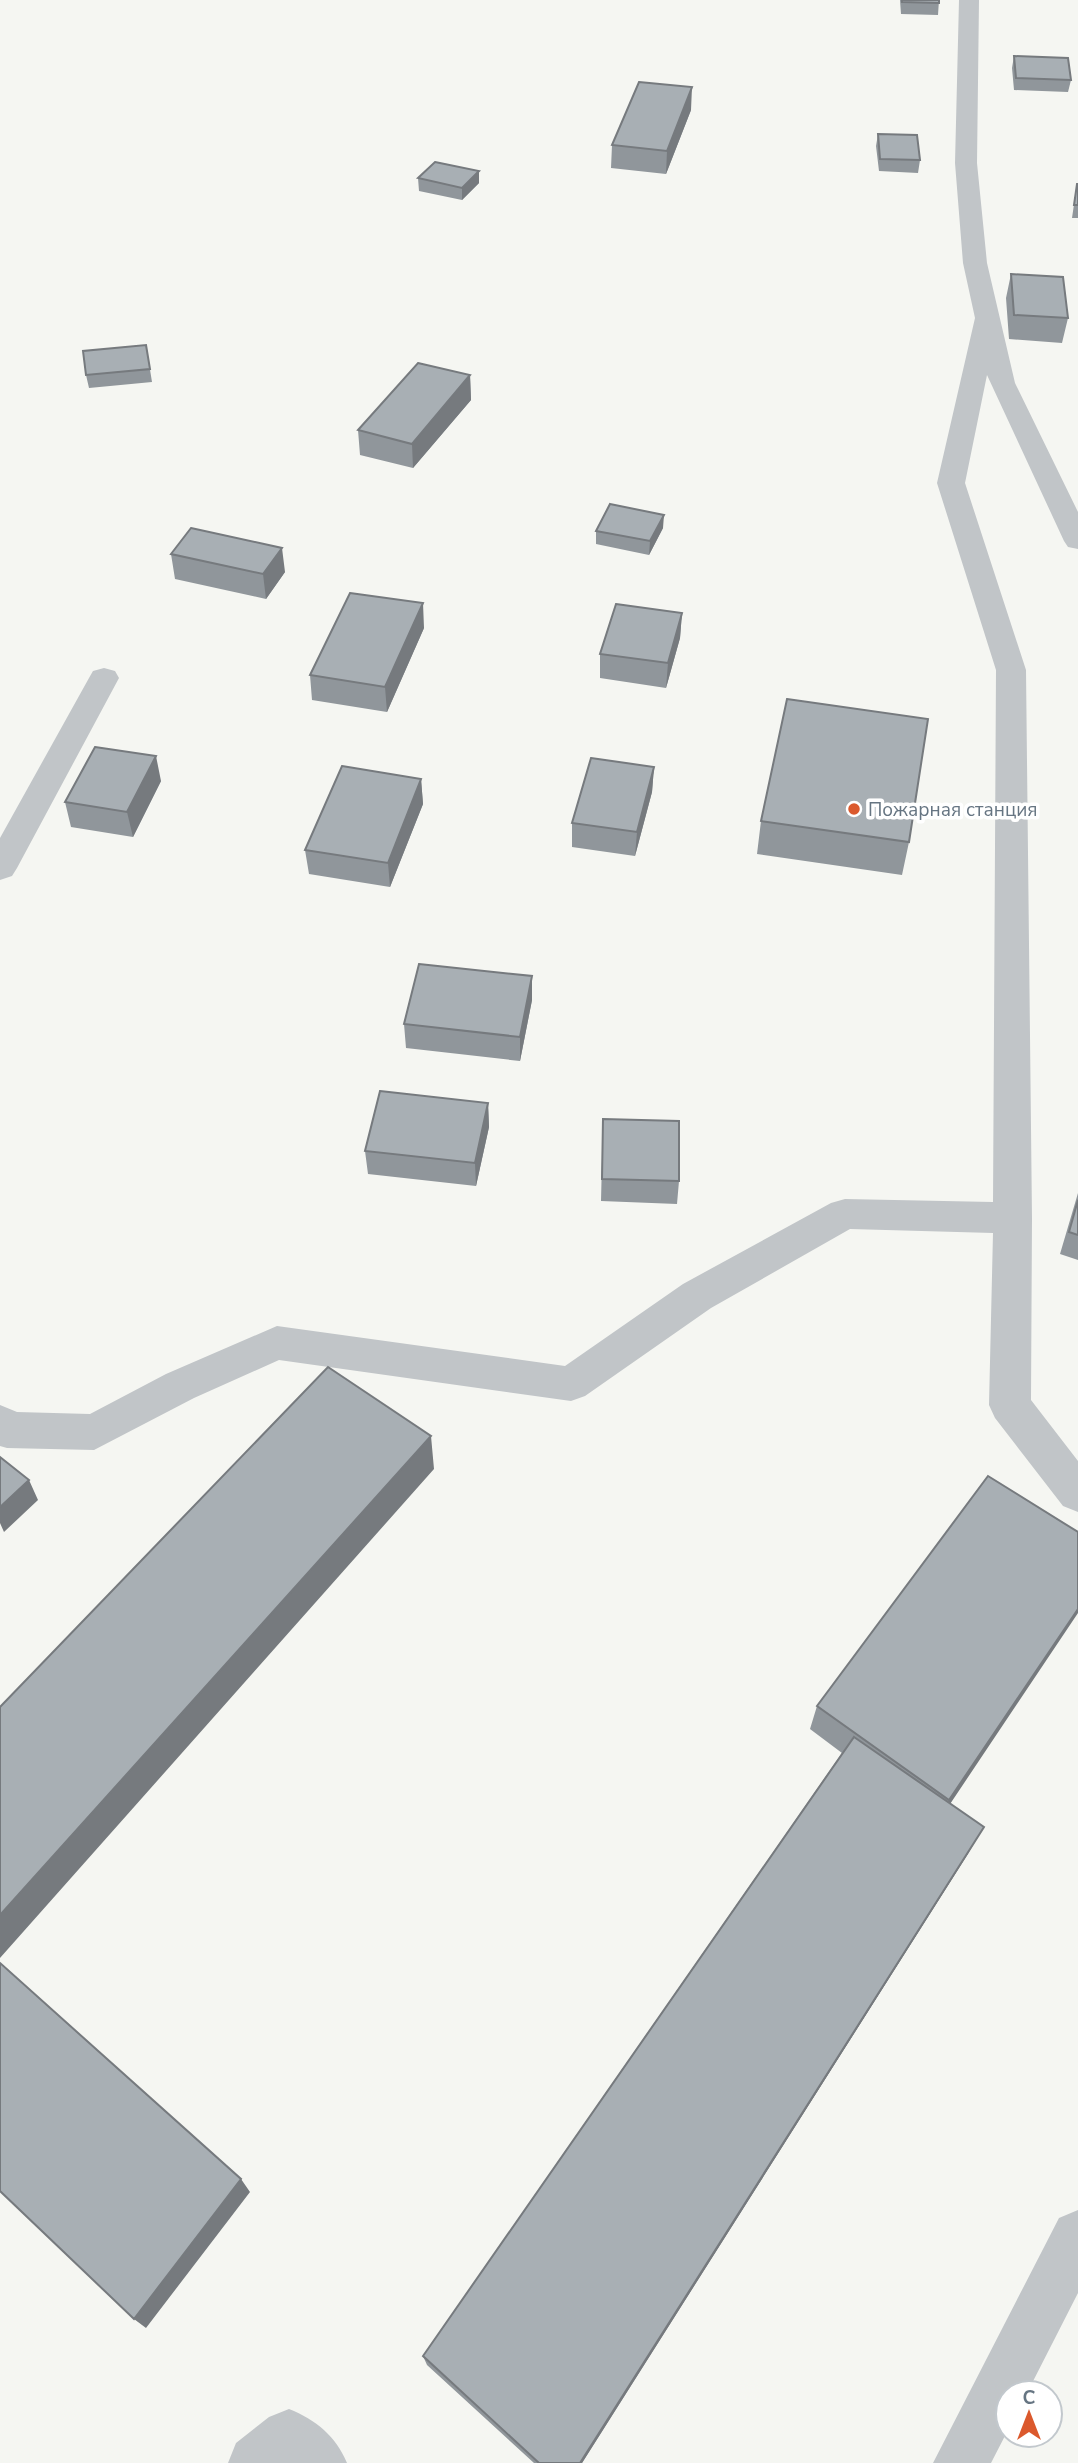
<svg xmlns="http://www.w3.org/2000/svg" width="1078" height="2463" viewBox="0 0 1078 2463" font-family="'Nunito Sans',sans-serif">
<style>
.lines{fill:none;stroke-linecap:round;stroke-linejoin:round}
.minor{fill:#c1c5c8;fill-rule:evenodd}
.wall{fill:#90969b}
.shaded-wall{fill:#767a7e}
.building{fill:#a8afb4;stroke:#767a7e;stroke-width:2}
.poi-dot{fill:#db592d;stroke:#fff;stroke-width:2.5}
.labels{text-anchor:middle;stroke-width:7;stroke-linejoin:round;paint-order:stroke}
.poi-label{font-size:19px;fill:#667582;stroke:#fff;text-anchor:start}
</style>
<rect width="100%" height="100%" fill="#f5f6f2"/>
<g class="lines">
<path class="minor" d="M 959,0 L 979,0 L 977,163 L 987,263 L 1015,383 L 1078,512 L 1078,549 L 1068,547 L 1064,541 L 987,375 L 965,483 L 1026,670 L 1032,1218 L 1031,1400 L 1078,1461 L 1078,1512 L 1063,1506 L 995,1418 L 989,1405 L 993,1233 L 850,1229 L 711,1308 L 585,1396 L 571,1401 L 279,1360 L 194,1398 L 94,1450 L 7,1448 L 0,1446 L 0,1405 L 17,1412 L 90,1414 L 166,1374 L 277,1326 L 565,1366 L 683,1284 L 831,1203 L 845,1199 L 993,1202 L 996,670 L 937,483 L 975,318 L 963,263 L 955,163 Z
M 104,668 L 115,671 L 119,678 L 17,868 L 12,876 L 0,880 L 0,838 L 89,678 L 93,671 Z
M 1078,2210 L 1078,2293 L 1027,2393 L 1008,2393 L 1008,2430 L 991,2463 L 933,2463 L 1059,2218 Z
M 289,2409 C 316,2420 336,2436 347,2463 L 228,2463 L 236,2443 L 269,2417 Z"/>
</g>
<path class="wall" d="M 900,0 L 939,0 L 938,15 L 901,14 Z
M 1014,56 L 1071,80 L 1068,92 L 1014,90 L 1012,68 Z
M 691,110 L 666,174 L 611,168 L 612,145 Z
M 878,134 L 920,160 L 918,173 L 879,171 L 876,146 Z
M 479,171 L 479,183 L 462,200 L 419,191 L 418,178 Z
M 1077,184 L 1078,184 L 1078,218 L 1072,218 Z
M 1011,274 L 1068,318 L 1062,343 L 1009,339 L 1006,298 Z
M 146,345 L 152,382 L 89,388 L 86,375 Z
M 470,375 L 471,400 L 413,468 L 360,455 L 358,430 Z
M 663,528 L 649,555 L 596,544 L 596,531 Z
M 171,554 L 285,572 L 266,599 L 175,579 Z
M 682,613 L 680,638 L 666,688 L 600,678 L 600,654 Z
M 424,628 L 387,712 L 312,700 L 310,675 Z
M 654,767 L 652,792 L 635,856 L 572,847 L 572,823 Z
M 421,779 L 423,804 L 390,887 L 309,874 L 305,850 Z
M 161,781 L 133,837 L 71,827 L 65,802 Z
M 761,821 L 909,842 L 902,875 L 757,854 Z
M 532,976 L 532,1000 L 520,1061 L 406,1048 L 404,1024 Z
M 488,1103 L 489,1127 L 476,1186 L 368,1174 L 365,1151 Z
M 603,1119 L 679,1181 L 677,1204 L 601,1201 Z
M 1078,1193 L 1078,1260 L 1060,1254 Z
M 1078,1532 L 950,1804 L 969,1852 L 582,2463 L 534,2463 L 427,2365 L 423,2356 L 842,1753 L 810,1729 L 817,1706 Z"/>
<path class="shaded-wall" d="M 692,87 L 691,110 L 666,174 L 667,151 Z
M 479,171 L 479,183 L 462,200 L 462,188 Z
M 470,375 L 471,400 L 413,468 L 412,444 Z
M 664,515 L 663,528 L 649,555 L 650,541 Z
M 282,548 L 285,572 L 266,599 L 263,574 Z
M 423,603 L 424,628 L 387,712 L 385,687 Z
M 682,613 L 680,638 L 666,688 L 668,663 Z
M 156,756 L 161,781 L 133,837 L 127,812 Z
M 654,767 L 652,792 L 635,856 L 637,832 Z
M 421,779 L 423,804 L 390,887 L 388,863 Z
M 532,976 L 532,1000 L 520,1061 L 520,1037 Z
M 488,1103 L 489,1127 L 476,1186 L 475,1163 Z
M 431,1436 L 434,1469 L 0,1958 L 0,1915 Z
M 29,1480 L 38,1500 L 4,1532 L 0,1523 L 0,1507 Z
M 1078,1609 L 1078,1613 L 938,1822 L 949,1800 Z
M 984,1827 L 969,1852 L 582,2463 L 580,2463 Z
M 241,2179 L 250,2192 L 146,2328 L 134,2319 Z"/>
<path class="building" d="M 902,0 L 939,0 L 939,3 L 902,2 Z
M 1014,56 L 1068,58 L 1071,80 L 1016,78 Z
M 639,82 L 692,87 L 667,151 L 612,145 Z
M 878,134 L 917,135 L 920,160 L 880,159 Z
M 435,162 L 479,171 L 462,188 L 418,178 Z
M 1077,184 L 1078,184 L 1078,205 L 1074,205 Z
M 1011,274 L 1063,277 L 1068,318 L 1014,315 Z
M 146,345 L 150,369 L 86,375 L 83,351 Z
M 418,363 L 470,375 L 412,444 L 358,430 Z
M 610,504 L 664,515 L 650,541 L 596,531 Z
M 191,528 L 282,548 L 263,574 L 171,554 Z
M 350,593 L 423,603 L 385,687 L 310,675 Z
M 616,604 L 682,613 L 668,663 L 600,654 Z
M 787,699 L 928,719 L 909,842 L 761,821 Z
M 95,747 L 156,756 L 127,812 L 65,802 Z
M 591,758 L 654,767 L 637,832 L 572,823 Z
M 342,766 L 421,779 L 388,863 L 305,850 Z
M 419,964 L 532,976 L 520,1037 L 404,1024 Z
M 380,1091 L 488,1103 L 475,1163 L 365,1151 Z
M 603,1119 L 679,1121 L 679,1181 L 602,1179 Z
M 1078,1200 L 1078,1235 L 1069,1232 Z
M 328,1367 L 431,1436 L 0,1915 L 0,1707 Z
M 0,1457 L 29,1480 L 0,1507 Z
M 988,1476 L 1078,1532 L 1078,1609 L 949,1800 L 817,1706 Z
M 854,1737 L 984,1827 L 580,2463 L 539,2463 L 423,2356 Z
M 0,1963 L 241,2179 L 134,2319 L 0,2191 Z"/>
<circle class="poi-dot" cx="854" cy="809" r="7"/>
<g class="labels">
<g class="poi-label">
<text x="868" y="816">Пожарная станция</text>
</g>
</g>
<g transform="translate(1029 2414)"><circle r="33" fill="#ffffff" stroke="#c2c8cd" stroke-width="2"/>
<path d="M0-5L12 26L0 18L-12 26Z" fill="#db592d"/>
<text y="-10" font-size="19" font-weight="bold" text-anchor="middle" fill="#667582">С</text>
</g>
</svg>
